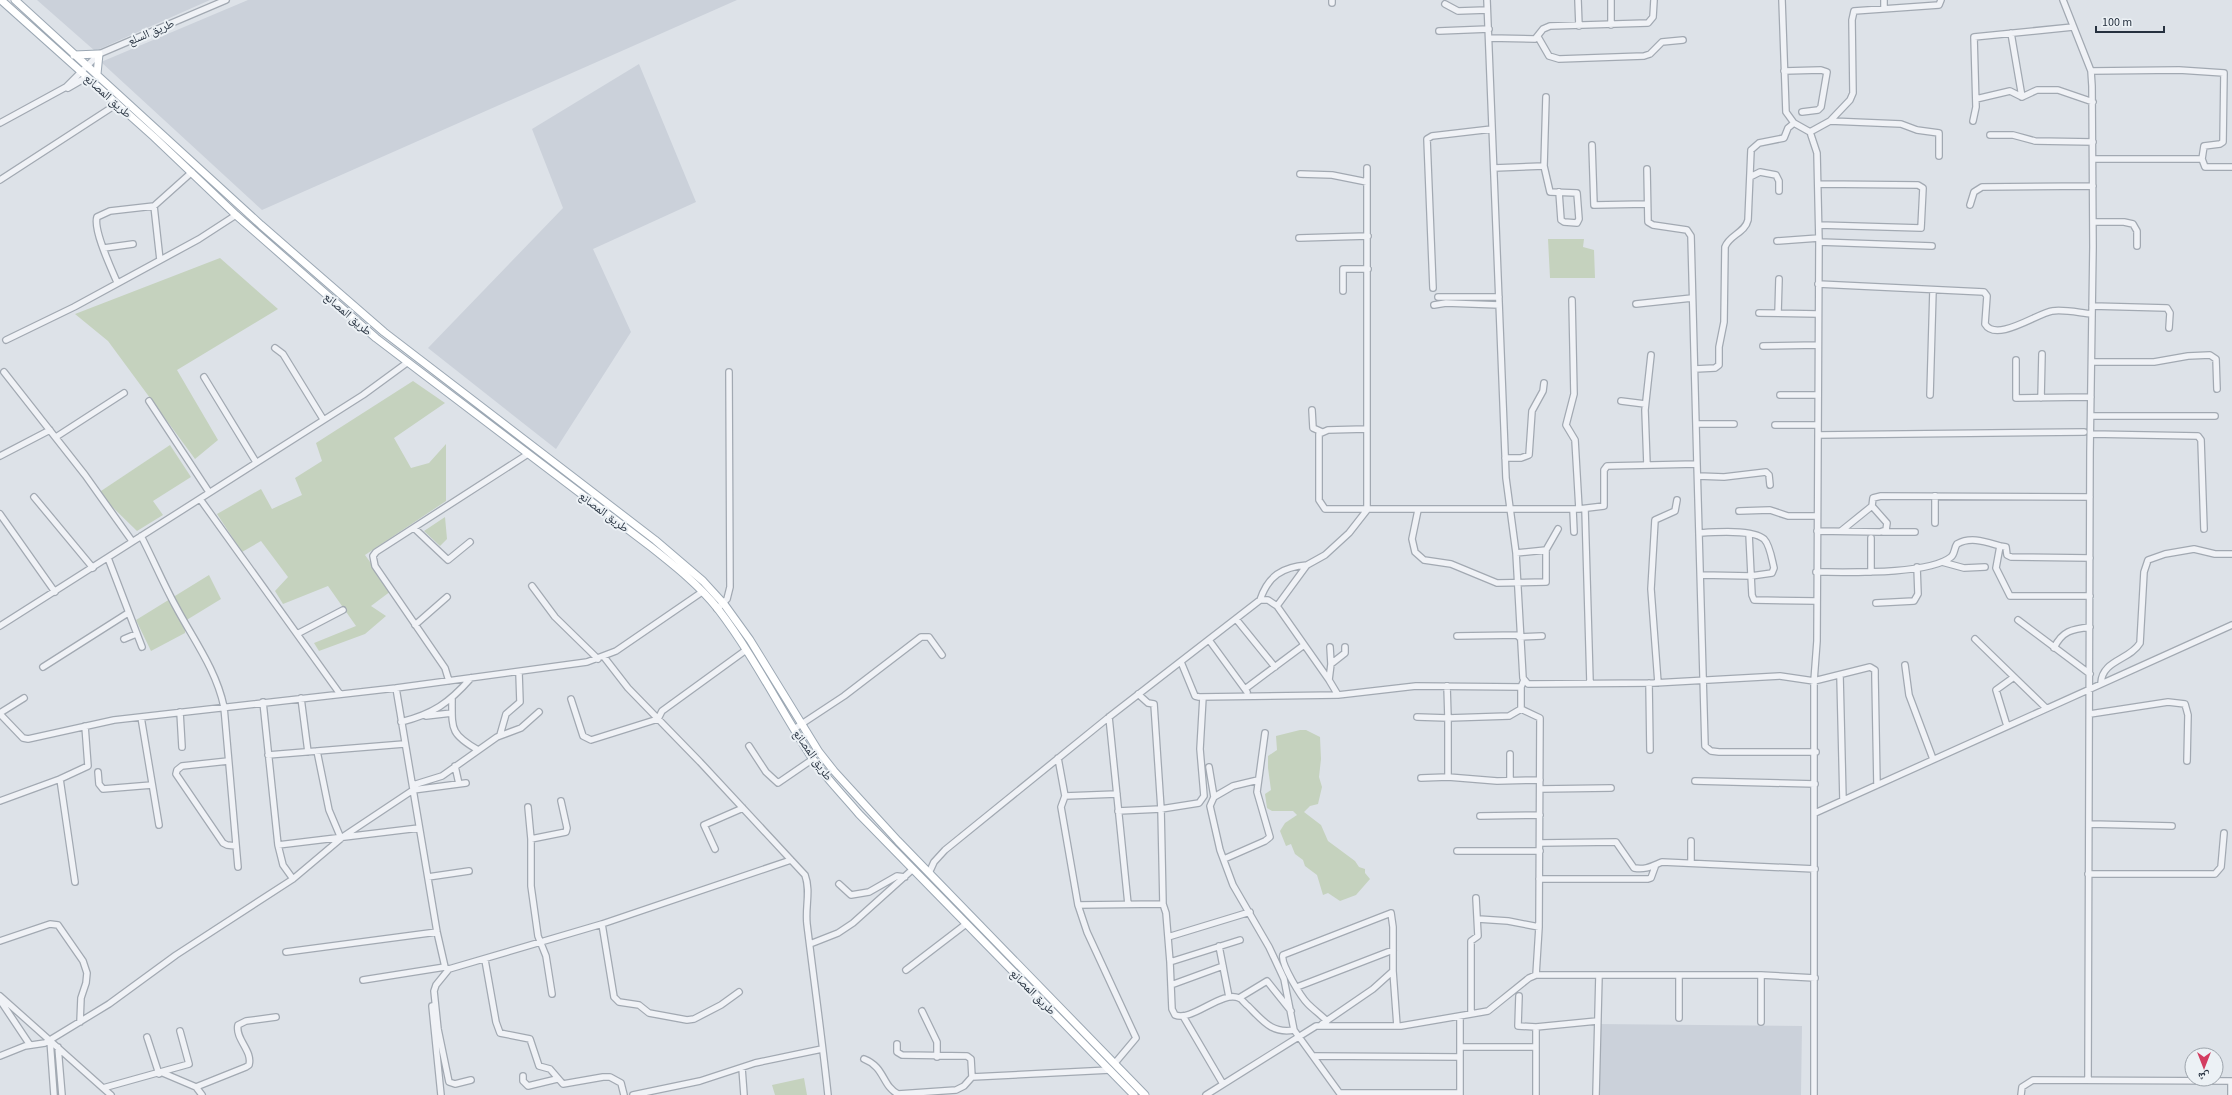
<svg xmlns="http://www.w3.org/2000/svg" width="2232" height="1095" viewBox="0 0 2232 1095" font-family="'Source Sans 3','Noto Naskh Arabic',sans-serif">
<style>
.built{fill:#cbd1da}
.green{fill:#c5d2be}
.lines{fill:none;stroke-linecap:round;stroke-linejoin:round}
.minor-casing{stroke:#a2a9b2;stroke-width:8}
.major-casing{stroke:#9ca8b4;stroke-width:9}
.minor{stroke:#f0f2f6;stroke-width:5.5}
.major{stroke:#fff;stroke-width:7}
.labels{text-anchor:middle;stroke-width:4;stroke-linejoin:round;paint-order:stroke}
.street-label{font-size:12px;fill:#26313f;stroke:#ecf1f5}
</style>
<rect width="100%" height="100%" fill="#dde2e8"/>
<path class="built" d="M 37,0 L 210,0 L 95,51 Z
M 248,0 L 737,0 L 262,210 L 101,62 Z
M 639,64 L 696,202 L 593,249 L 631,332 L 556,449 L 428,348 L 563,208 L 532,129 Z
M 1598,1024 L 1802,1026 L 1801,1095 L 1598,1095 Z"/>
<path class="green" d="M 1548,239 L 1584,239 L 1583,247 L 1594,250 L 1595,278 L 1550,278 Z
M 220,258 L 278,309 L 177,370 L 218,440 L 195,459 L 108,341 L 75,314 Z
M 413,381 L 445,403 L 394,438 L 411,468 L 429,463 L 446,444 L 446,501 L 365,555 L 391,591 L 371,606 L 386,616 L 365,634 L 319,651 L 314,643 L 356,626 L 328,586 L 283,604 L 275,591 L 288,577 L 261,541 L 242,552 L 217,514 L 261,489 L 272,509 L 302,495 L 295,478 L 322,461 L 316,443 Z
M 170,445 L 191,477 L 153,501 L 163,515 L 137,531 L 98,493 Z
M 445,517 L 447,539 L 440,546 L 424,531 Z
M 209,575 L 221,599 L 185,621 L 185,633 L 151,651 L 136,620 Z
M 1300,730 L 1306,730 L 1320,737 L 1321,759 L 1319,777 L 1322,787 L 1318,804 L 1310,806 L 1304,812 L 1321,825 L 1328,841 L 1355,861 L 1359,867 L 1365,869 L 1365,873 L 1370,879 L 1356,895 L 1340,901 L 1328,893 L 1323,895 L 1317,875 L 1305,866 L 1303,860 L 1295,854 L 1291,844 L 1286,846 L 1280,831 L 1285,823 L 1297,815 L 1293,811 L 1272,811 L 1267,808 L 1265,794 L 1271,790 L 1268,768 L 1268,756 L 1277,750 L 1276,736 Z
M 804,1078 L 807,1095 L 775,1095 L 772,1085 Z"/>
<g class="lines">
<defs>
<path id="minor" d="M 1332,0 L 1332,3
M 1487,0 L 1506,478 L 1516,553 L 1523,678 L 1528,684 L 1654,683 L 1780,676 L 1814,681 L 1870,667 L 1875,670 L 1875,677 L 1877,785
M 1578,0 L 1579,26
M 1611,0 L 1611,25
M 1782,0 L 1786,112 L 1794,123 L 1810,132 L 1817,153 L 1819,242 L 1817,641 L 1814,681 L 1814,1095
M 1884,0 L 1884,9
M 2063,0 L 2091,71 L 2092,86 L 2093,247 L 2090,453 L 2088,1079
M 1445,4 L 1458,11 L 1487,10
M 1439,31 L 1489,29
M 2011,33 L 2022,97
M 1538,37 L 1549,56 L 1559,59 L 1644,56 L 1650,54 L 1662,42 L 1683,40
M 1489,38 L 1535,39 L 1543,29 L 1550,26 L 1648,23 L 1653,17 L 1654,0
M 1784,71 L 1821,70 L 1827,72 L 1821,107 L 1818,110 L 1802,112
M 2091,71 L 2179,70 L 2224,73 L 2223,142 L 2220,144 L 2204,146 L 2202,159 L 2205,167 L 2231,167
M 68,88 L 87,77
M 1976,99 L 2010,91 L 2022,97 L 2037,90 L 2058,90 L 2093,102
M 1830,121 L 1850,100 L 1853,93 L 1852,20 L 1854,11 L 1939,5 L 1941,0
M 1973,121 L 1976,107 L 1974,37 L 2073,27
M 0,123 L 66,87 L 99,54 L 226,0
M 1810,132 L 1830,121 L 1901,124 L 1917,130 L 1939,133 L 1939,156
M 1990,135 L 2013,135 L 2035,141 L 2093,142
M 1592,145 L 1594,205 L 1647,204
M 2093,159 L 2202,159
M 1544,166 L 1546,97
M 1494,168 L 1544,166 L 1550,192 L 1577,193 L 1579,219 L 1577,223 L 1564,222 L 1561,220 L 1559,192
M 1647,169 L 1648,222 L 1653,225 L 1687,230 L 1691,236 L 1697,464
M 1300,174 L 1332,175 L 1367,182
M 1750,177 L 1760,172 L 1776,175 L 1779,181 L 1779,191
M 0,180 L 117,104
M 1818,184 L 1918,185 L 1923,188 L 1921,228 L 1819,225
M 1970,205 L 1974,192 L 1982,187 L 2093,186
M 2093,222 L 2124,222 L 2133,224 L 2137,231 L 2137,246
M 1299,238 L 1368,236
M 1777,241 L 1819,238
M 1819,242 L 1932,246
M 104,248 L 133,244
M 160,260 L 154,206 L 192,172
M 117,282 C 111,268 93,230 97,217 L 110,211 L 154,206
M 1818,284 L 1984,292 L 1987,296 L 1985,324 C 1996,343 2038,313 2052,311 C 2064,309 2080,313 2092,314
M 1433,288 L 1427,139 L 1432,136 L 1492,129
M 1343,291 L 1343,269 L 1368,269
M 1438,297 L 1499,297
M 1572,300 L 1574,394 L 1566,425 L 1575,440 L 1579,509 L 1604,506 L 1604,470 L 1607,466 L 1697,464 L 1705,746 L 1711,751 L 1719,752 L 1816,752
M 1636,304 L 1692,298
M 1434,305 L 1446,303 L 1499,305
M 2092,306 L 2167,308 L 2170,313 L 2169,328
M 1759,313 L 1818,314
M 1778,313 L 1779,279
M 6,340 L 74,307 L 199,239 L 236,215
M 1763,346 L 1818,345
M 275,348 L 283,354 L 323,419
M 2016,360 L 2016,398 L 2091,397
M 2092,362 L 2154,362 L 2188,356 L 2210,355 L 2216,359 L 2217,389
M 1695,369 L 1715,368 L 1719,365 L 1719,347 L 1724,322 L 1725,247 C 1729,235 1745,233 1748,220 L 1751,150 L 1759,143 L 1784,138 L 1788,128 L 1794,123
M 4,372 L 85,475 L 132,541
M 204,377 L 256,462
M 1780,395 L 1817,395
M 1930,395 L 1933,290
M 2041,398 L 2042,354
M 149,401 L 209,492
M 1621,401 L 1645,404
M 1312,410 L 1313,428 L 1322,432
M 2091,416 L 2215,416
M 1697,424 L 1734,424
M 1775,425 L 1817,425
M 1366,429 L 1328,430 L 1319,434 L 1319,500 L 1325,509 L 1579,509
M 2091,434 L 2198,436 L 2201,440 L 2204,529
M 1818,435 L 2084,432
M 56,437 L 124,393
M 0,456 L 50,430
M 1505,458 L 1521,458 L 1529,455 L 1532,411 L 1543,391 L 1544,383
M 1647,465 L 1645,410 L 1651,355
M 1698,476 L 1724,477 L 1766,472 L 1769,475 L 1770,485
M 34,497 L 93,568
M 200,499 L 340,694
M 1585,509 L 1590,682
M 1418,510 L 1412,539 L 1415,552 L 1424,560 L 1451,564 L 1497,583 L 1546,582 L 1546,550
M 1573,510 L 1574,532
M 1739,511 L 1770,510 L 1788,516 L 1817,516
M 0,514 L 55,592
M 1935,523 L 1935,496
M 414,528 L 448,560 L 470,542
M 1817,531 L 1880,532 L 1886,530 L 1887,523 L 1872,506 L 1873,498 L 1881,496 L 2090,497
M 1841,531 L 1872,506
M 1883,532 L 1915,532
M 1699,533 C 1714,532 1753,529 1764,539 C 1770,545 1772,560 1774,568 L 1772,573 L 1751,576 L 1701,575
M 1749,534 L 1752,595 L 1754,600 L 1816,601
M 141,536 C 153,559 163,583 175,605 C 193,639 216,669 224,707 L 238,867
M 2000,546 L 2006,547 L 2007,555 L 2011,557 L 2090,558
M 1516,553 L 1546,550 L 1558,529
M 108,558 L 142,647
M 1942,562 L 1964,568 L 1985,567
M 1816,572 C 1845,572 1929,575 1951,557 C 1955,554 1954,548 1957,544 C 1971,536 1986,542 2000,546 L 1996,568 L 2010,596 L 2090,596
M 1871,572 L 1871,538
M 532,586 L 555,617 L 598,659
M 1260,600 C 1268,576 1282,567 1307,565
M 1876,603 L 1914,601 L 1918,594 L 1917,567
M 1277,606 L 1307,565 L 1325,555 L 1349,533 L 1367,510 L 1367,168
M 717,609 L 727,599 L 730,587 L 729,372
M 1236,619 L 1275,667
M 2018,620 L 2090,674
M 415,625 L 447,597
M 0,626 L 363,395 L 408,362
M 297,634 L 343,610
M 1457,636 L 1519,635
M 1519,637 L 1542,636
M 124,639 L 136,634
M 1975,639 L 2046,708
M 1209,640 L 1247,692
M 1330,647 L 1331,664
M 1345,647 L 1345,653 L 1331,664 L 1329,680 L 1338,695 L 1416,686 L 1521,687
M 2054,648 C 2062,631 2072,629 2090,627
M 604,657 L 628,688 L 700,762 L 805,875 C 811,891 805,907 807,924 C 814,981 822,1038 828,1095
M 1181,662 L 1195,696 L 1199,697 L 1338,695
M 1905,665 L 1909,695 L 1933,759
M 43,667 L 128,613
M 1840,676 L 1843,800
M 1524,680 L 1521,687 L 1521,709 L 1540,718 L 1539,927 L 1536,975
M 449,681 L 445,668 L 375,566 L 373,556 L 376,552 L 528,454
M 1649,683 L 1650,750
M 1658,683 L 1651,589 L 1655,520 L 1675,511 L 1677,500
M 2101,683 C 2102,660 2130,660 2140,643 L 2144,572 L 2148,560 L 2165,554 L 2194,549 L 2215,554 L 2232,554
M 396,688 L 437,932 L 445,967 L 449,969 L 602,924 L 791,860
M 1245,689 L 1304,645
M 1138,694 L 1148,703 L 1154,704 L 1161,809 L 1163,904 L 1166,913 L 1170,962
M 301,698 L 308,752
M 452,699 C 452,729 450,734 478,750
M 571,699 L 583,736 L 591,740 L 658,719 L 662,711 L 746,650
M 263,702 L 278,845 L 283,865 L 293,879
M 1521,709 L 1509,716 L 1448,718 L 1448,777 L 1497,781 L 1540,780
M 180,712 L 182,747
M 0,713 L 24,698
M 0,714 L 23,738 L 28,739 L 114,720 L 396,688 L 587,662 L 616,651 L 702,592
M 2090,714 L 2168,702 L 2185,704 L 2188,715 L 2187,761
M 426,716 L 452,713
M 141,717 L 159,825
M 1109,717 L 1128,904
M 1417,717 L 1448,718 L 1447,686
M 401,722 C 433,714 449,703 471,678
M 2007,726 L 1996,690 L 2014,677
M 794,729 L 844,696 L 921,637 L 929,637 L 942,655
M 500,735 L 506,714 L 520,702 L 519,673
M 749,746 L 766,772 L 778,783 L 813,759
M 317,751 L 329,810 L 340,836
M 1510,754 L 1510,780
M 268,755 L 404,744
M 1058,758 L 1065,796 L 1061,807 L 1078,905 L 1087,932 L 1136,1038 L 1115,1063
M 228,761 L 182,766 L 177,770 L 176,774 L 223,843 L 227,845 L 236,846
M 455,766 L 459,784
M 1209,767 L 1214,797
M 98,772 L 99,784 L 103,789 L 152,785
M 1421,778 L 1448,777
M 60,779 L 88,766 L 85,726
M 1258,780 L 1233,786 L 1214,797 L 1210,806 L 1220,850 L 1233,885 L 1269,947 L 1284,979 L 1294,1030 L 1341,1095
M 1695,781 L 1815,784
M 413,785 L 442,776 L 497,737 L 521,728 L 539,712
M 1540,789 L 1611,788
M 1065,796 L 1117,794
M 0,801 L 60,779 L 75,882
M 528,807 L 531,839 L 531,886 L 538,936 L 546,956 L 552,994
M 1118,811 L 1161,809 L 1199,803 L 1204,796 L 1200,749 L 1203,697
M 1815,813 L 2232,625
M 1480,816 L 1540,815
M 2090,824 L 2172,826
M 531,839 L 566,832 L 567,828 L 561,801
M 1540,843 L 1616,842 L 1634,868 C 1646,870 1652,866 1662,862 L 1815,869
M 278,845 L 419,828
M 715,849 L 704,825 L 743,808
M 1457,851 L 1540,851
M 1224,859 L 1265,841 L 1270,837 L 1257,792 L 1265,733
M 1691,863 L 1691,841
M 929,873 L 934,862 L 945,850 L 1109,717 L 1260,600 L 1268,600 L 1277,606 L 1329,680
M 2088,874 L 2215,874 L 2221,867 L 2224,833
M 428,877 L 469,871
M 1539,879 L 1648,879 L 1651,878 L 1655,867
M 839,884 L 851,895 L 869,892 L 897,876 L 905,877
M 1078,905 L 1163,904
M 1478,919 L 1508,921 L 1539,927
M 602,924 L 614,997 L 619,1002 L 639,1005 L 649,1013 L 687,1020 L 694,1019 L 721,1005 L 739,992
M 1168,937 L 1250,912
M 1240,940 L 1170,962 L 1172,1009 L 1175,1015 C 1192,1022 1222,990 1239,998 C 1242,999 1245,1004 1248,1006 C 1263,1021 1272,1034 1294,1030
M 0,941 L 50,924 L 58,925 L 83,961 L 87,973 L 86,983 L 81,998 L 80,1022
M 810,944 L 838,933 L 853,923 L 913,869
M 1219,946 L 1229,997
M 286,952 L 437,932
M 485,960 L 496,1022 L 500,1033 L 530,1039 L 539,1066 L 550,1069 L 563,1084 L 603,1077 L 610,1077 L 621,1083 L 624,1095
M 449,969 L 436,985 L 434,991 L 438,1029 L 449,1082 L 455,1084 L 471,1080
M 906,970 L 966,924
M 1393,971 L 1397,1026
M 1679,975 L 1679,1018
M 363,980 L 445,967
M 1171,985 L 1223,966
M 1297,987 L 1393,950
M 0,996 L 103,1088 L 189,1064 L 180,1031
M 1519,996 L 1518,1026 L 1536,1027
M 1239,998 L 1267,981 L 1291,1011
M 0,1000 L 30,1045
M 432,1006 L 441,1095
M 922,1011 L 937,1042 L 937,1057
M 1471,1014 L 1471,941 L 1478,936 L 1476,898
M 1183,1016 L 1223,1084
M 1460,1017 L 1460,1095
M 1761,1022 L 1761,975
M 1322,1024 L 1373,989 L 1393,971 L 1393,927 L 1391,913 L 1283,955 C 1280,963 1301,997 1308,1004 C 1314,1010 1321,1015 1327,1021
M 147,1037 L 159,1074
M 50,1040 L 54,1095
M 58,1047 L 62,1095
M 1460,1047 L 1536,1047
M 0,1056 L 25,1046 L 45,1043 L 109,1004 L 176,955 L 293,879 L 344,836 L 413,790 L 466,783
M 1315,1056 L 1460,1057
M 864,1059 C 885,1067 882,1086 898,1094 L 956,1090 L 964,1086 L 972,1077 L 971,1059 L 967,1056 L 902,1055 L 897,1052 L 897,1044
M 742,1068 L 744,1095
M 163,1073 L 196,1087 L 246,1067 L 249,1065 C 253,1051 235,1039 238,1025 L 246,1021 L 276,1017
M 523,1076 L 523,1081 L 528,1086 L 557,1079
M 972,1077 L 1110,1070
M 2231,1081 L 2231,1095
M 196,1087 L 202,1095
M 103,1088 L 111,1095
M 1340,1093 L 1460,1093
M 633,1095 L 700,1081 L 755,1063 L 822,1049
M 1206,1095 L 1316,1026 L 1401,1026 L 1471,1014 L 1488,1011 L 1529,978 L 1536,975 L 1761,975 L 1815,978
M 1536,1095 L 1536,1027 L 1597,1021
M 1596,1095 L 1599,975
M 2021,1095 L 2022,1087 L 2033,1080 L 2232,1081"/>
<path id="major" d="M 1,0 L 154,137 L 236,215 L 376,338 L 651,547 C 675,566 699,585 718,609 C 754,656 780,709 812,758 C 826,778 843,795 859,814 L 1134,1095
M 15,0 L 261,225 L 384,332 L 655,540 L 703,581 L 724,604 L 750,640 L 819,752 L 834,771 L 898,841 L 1145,1095
M 74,55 L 99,54 L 97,74"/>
</defs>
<use href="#minor" class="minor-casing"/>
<use href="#major" class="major-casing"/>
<use href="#minor" class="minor"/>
<use href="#major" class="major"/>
</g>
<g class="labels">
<g class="street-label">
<text transform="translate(151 32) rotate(-23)" y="4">طريق السلع</text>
<text transform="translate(108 96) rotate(42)" y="4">طريق المصانع</text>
<text transform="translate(348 314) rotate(41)" y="4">طريق المصانع</text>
<text transform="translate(604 512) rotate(37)" y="4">طريق المصانع</text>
<text transform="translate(813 755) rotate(55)" y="4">طريق المصانع</text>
<text transform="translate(1033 992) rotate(45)" y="4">طريق المصانع</text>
</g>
</g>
<g transform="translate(2204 1067) rotate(180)"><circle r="19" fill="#ecf1f5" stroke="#9da4ac"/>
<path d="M0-3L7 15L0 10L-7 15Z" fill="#d33c60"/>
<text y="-6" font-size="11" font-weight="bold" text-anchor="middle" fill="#26313f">ش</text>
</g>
<path d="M2096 26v6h68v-6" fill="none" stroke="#26313f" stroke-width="2"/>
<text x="2102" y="26" font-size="12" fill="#26313f" stroke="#ecf1f5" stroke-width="3" paint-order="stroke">100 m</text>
</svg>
